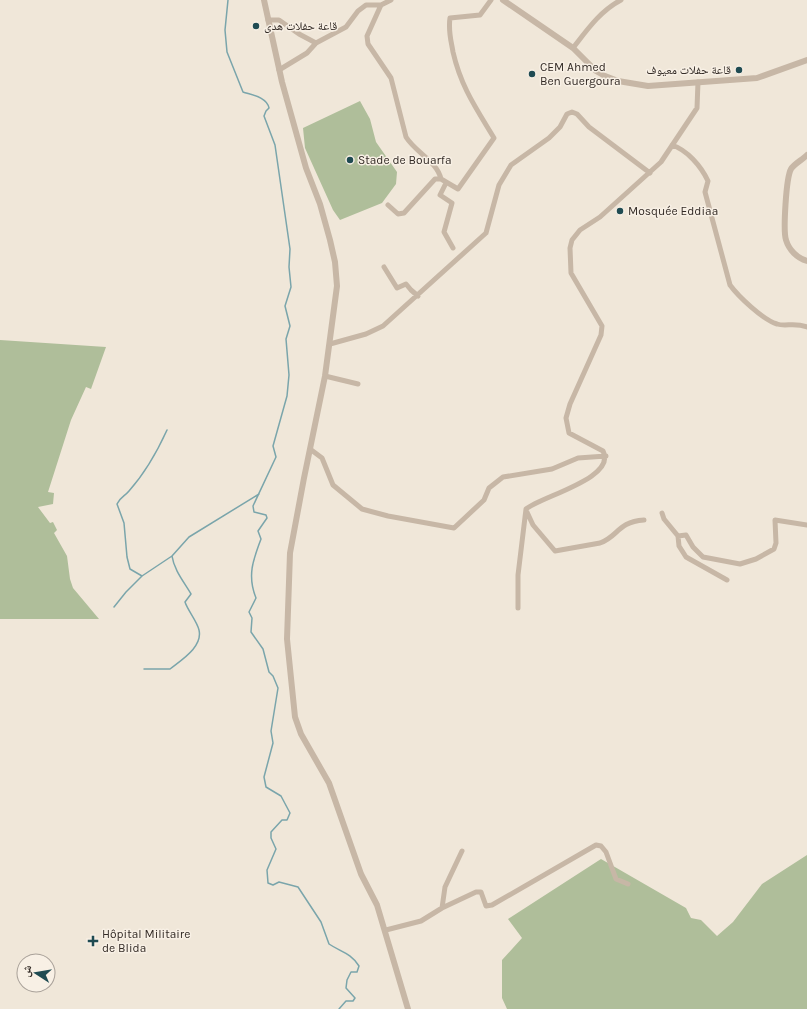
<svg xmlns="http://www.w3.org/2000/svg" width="807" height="1009" viewBox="0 0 807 1009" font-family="Karla,'Noto Naskh Arabic',sans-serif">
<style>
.green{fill:#afbe9a}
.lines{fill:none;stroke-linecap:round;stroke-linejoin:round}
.stream{stroke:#7aa5ab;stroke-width:1.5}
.minor{stroke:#c7b7a6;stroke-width:5}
.tertiary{stroke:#c7b7a6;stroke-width:6}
.poi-dot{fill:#1f4b52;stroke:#f8f0e5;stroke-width:1.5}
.labels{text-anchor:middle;stroke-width:3;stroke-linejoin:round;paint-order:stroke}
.poi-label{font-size:12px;fill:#332b26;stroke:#f8f0e5;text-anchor:start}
</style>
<rect width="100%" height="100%" fill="#f0e7d9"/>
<path class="green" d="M 360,101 L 370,119 L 376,142 L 397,172 L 396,184 L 382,203 L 340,220 L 333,210 L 305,148 L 303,128 Z
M 0,340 L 106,347 L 91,389 L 86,387 L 71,420 L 48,492 L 54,493 L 53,504 L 38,507 L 50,523 L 53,522 L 57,530 L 54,533 L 67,556 L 70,579 L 73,588 L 99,619 L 0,619 Z
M 807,855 L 807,1009 L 507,1009 L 502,998 L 502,960 L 522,938 L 508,919 L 601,859 L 686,908 L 691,918 L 701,920 L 717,936 L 733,922 L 762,884 Z"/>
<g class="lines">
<path class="stream" d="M 228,0 L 225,30 L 227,52 L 243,92 C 252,95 267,97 269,108 L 266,111 L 264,116 L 275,145 L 290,249 L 289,267 L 291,287 L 285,306 L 290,326 L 286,339 L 289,375 L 287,396 L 273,446 L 276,457 L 253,506 L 254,512 L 266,515 L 267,518 L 258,531 L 261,539 C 253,560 247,576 256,598 L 249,612 L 252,618 L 251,632 L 263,649 L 269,672 L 273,676 L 278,688 L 271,731 L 273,743 L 264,777 L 266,787 L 281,796 L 290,813 L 287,820 L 282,820 L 271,832 L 271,838 L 276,849 L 267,870 L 268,883 L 273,885 L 279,882 L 298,887 L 321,922 L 329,944 C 341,952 351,953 359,966 L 357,972 L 351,972 L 347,980 L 346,988 L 355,998 L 353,1001 L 346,1001 L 339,1009
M 142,576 L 130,569 L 127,557 L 124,523 L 117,504 C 120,497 125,496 129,491 C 145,473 157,452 167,430
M 114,607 L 126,592 L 142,576 L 172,556 L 189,537 L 259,494
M 144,669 L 170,669 C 181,660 203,647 199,630 C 197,621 188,611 185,602 L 191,594 C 184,582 174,570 172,556"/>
<path class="minor" d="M 381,5 L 367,36 L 368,44 L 391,78 L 406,137 C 416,153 437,161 441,179
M 268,20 L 279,20 L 299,34 L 316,43
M 573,48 C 587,30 600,11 621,0
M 279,70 L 307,53 L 316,43 L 346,27 L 358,11 L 366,5 L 381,5 L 391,0
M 672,145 C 687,150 701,166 708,181 L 705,192 L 730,285 C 738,296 763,320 777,324 C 786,327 794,322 807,327
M 446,183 L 440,195 L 452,203 L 444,232 L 453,248
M 388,205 L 398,214 L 404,213 L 435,179 L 441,179 L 458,189 L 494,138 C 476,108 461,87 453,52 C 451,40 448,31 450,18 L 480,15 L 491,0
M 384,267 L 397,288 L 406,284 L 411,290 L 418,296
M 330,344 L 366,334 L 383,326 L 486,233 L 499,185 L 511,165 L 549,138 L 560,127 L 567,114 L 572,112 L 577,114 L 589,127 L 650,173
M 325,376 L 358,384
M 310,449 L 322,458 L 333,485 L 362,509 L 388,516 L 454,528 L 484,500 L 489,488 L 503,477 L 552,469 L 578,458 L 606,456
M 526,510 L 533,525 L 555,551 L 600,543 C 619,536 617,522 644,520
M 662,513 L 664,519 L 678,536 L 679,546 L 686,557 L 727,580
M 678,536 L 686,535 L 693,547 L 703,557 L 740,564 L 756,559 L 774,549 L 776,543 L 775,520 L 807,525
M 518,608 L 518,575 L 526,509 C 542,496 617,478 603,451 L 569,433 L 566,418 L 570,404 L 601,335 L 602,326 L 571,273 L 570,248 L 572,240 L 580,230 L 600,217 L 661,162 L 697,108 L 698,82
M 442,908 L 445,887 L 462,851
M 386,930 L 421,921 L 442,908 L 476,892 L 481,892 L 486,906 L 492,905 L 596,845 L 601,846 L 606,852 L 616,879 L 628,884"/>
<path class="tertiary" d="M 264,0 L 282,82 L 306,168 L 320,204 L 330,240 L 335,262 L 337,286 L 325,376 L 304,478 L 290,553 L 287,639 L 295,717 L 301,734 L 329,783 L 361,874 L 377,905 L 408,1009
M 503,0 L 573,48 L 596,71 L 605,76 L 618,81 L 648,86 L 757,78 L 807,60
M 807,155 C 802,160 794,164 791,169 C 786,178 783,231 786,240 C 789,250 797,258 807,261"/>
</g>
<g class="poi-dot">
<circle cx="256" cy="26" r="4"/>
<circle cx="739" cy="70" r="4"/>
<circle cx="532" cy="74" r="4"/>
<circle cx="350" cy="160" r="4"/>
<circle cx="620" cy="211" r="4"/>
<path d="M91 935h4v4h4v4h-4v4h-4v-4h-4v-4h4z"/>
</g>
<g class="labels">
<g class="poi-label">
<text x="264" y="30">قاعة حفلات هدى</text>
<text x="540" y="71">CEM Ahmed<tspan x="540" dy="14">Ben Guergoura</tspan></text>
<text x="731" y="74" text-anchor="end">قاعة حفلات معيوف</text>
<text x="358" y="164">Stade de Bouarfa</text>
<text x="628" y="215">Mosquée Eddiaa</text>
<text x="102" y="938">Hôpital Militaire<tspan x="102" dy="14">de Blida</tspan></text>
</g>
</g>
<g transform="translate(36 973) rotate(282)"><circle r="19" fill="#f8f0e5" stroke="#a9a199"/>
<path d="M0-3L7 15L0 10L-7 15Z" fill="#1f4b52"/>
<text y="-6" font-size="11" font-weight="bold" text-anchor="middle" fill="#332b26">ش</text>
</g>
</svg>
